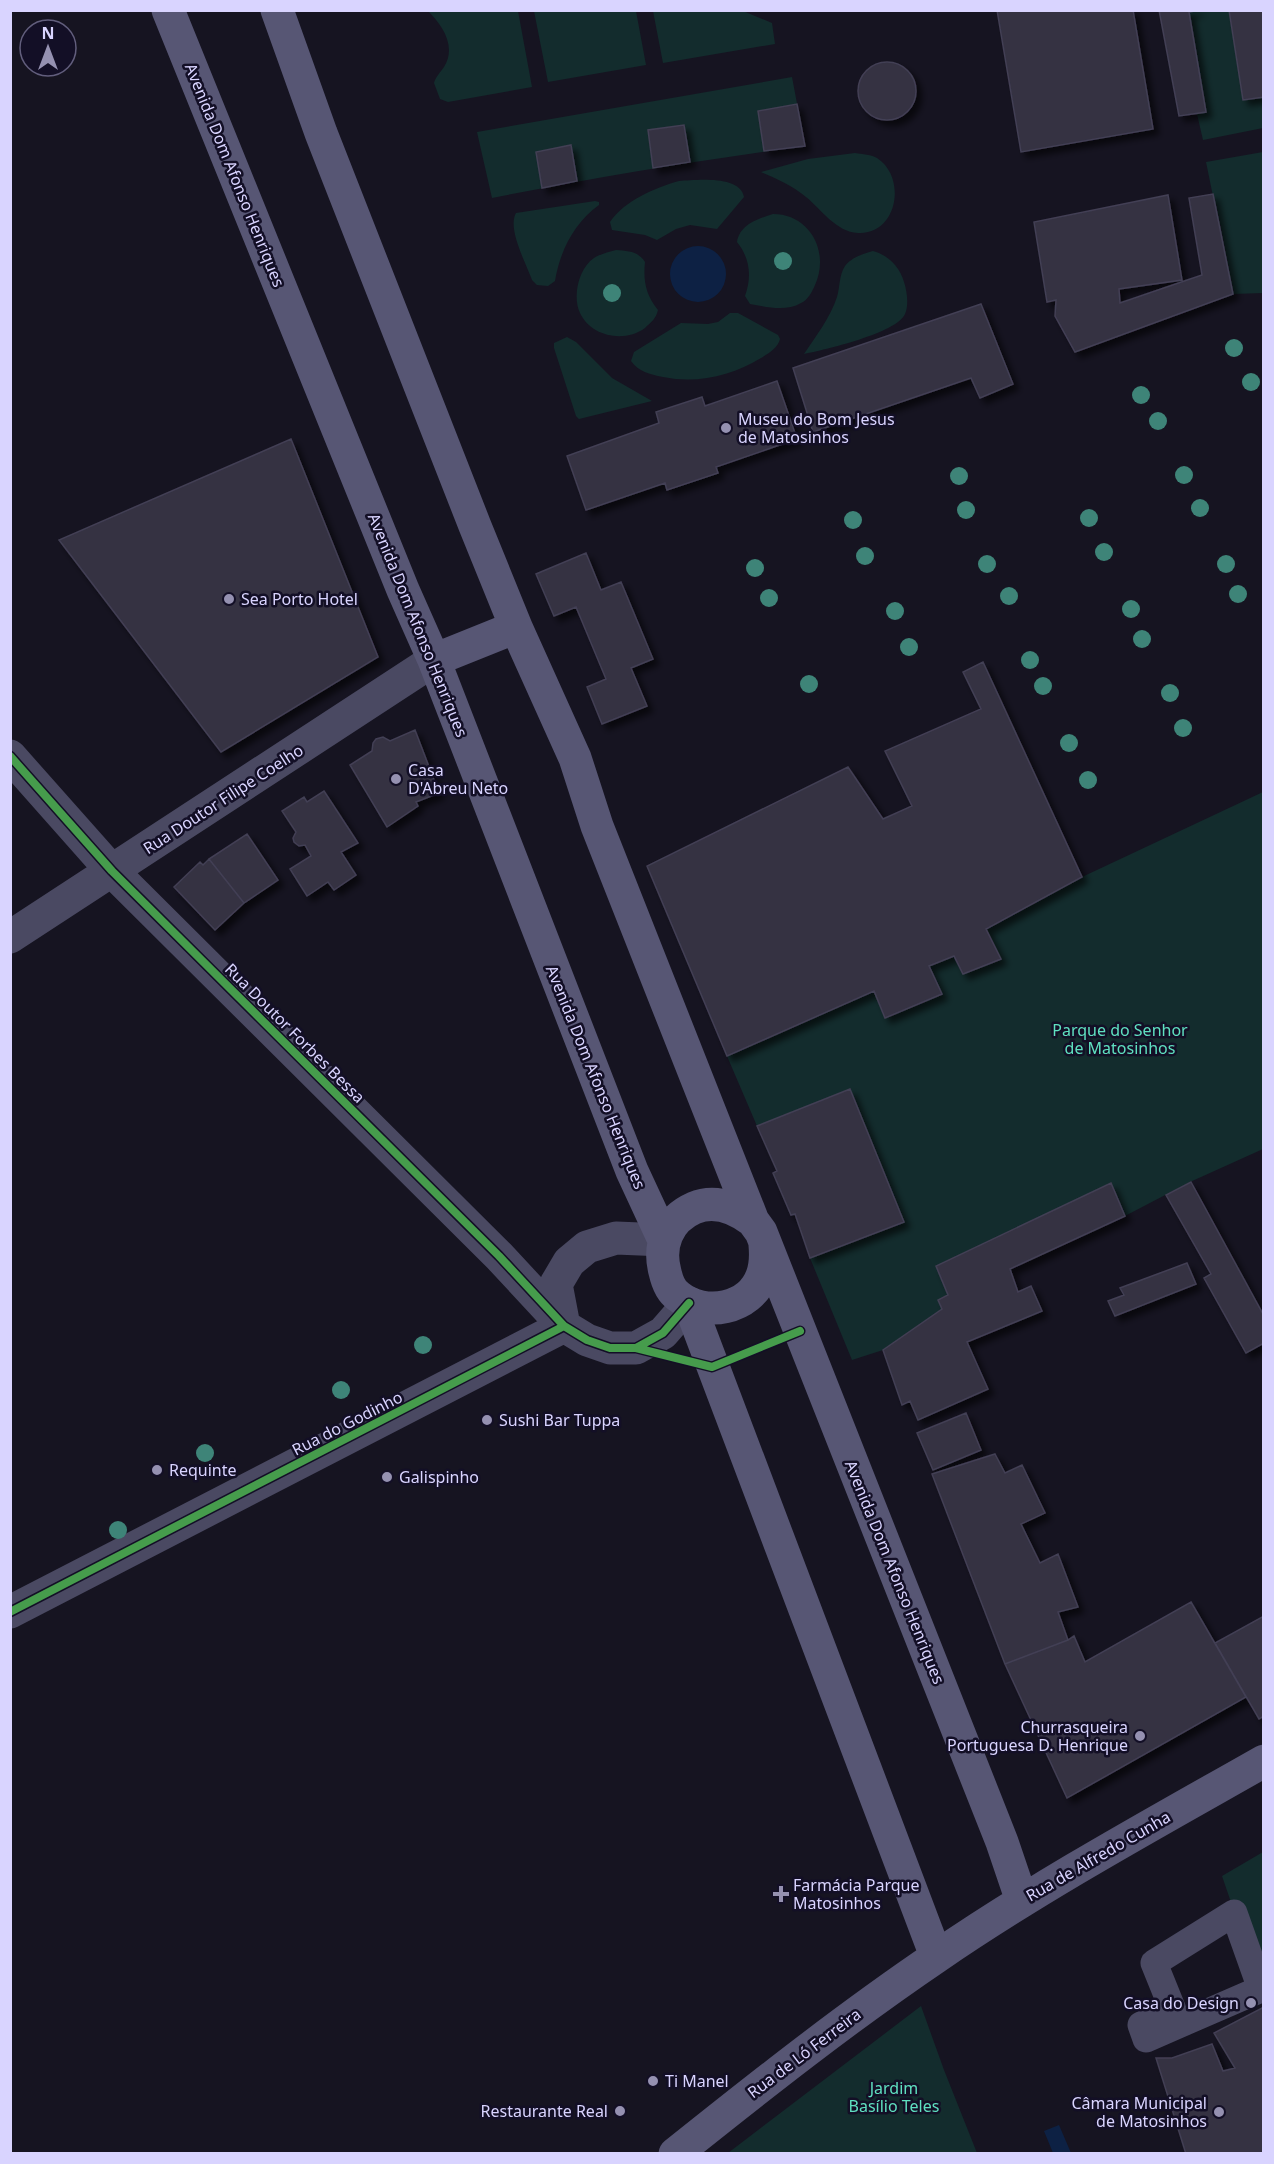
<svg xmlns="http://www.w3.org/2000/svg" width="1274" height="2164" viewBox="0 0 1274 2164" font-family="'Noto Sans',sans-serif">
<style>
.green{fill:#132c2d}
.water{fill:#0d2144}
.building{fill:#343243;stroke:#433f54;stroke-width:1.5;filter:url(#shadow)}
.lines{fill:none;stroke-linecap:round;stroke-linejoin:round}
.pedestrian{stroke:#4a4962;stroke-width:27}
.minor{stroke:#4a4962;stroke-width:33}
.secondary{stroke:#575674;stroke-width:33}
.cycleway-casing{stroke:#130f26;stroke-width:11}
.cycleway{stroke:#469c4c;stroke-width:8}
.tree{fill:#3e8478}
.poi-dot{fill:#9591b1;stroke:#130f26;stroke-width:2}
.labels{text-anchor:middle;stroke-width:5;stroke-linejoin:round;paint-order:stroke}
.street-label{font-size:16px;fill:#d9d4ff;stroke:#130f26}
.poi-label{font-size:16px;fill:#d9d4ff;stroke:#130f26;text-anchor:start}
.park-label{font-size:16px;fill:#5fe0c0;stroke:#130f26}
</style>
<defs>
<filter id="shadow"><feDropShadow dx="5.5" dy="5.5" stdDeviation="3" flood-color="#0009"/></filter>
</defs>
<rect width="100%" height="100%" fill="#161421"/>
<path class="green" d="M 1199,10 L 1229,11 L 1243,100 L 1263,97 L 1263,128 L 1203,140 L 1197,114 L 1206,112 L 1189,12 Z
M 428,11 L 518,11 L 532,87 L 448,102 L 440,99 L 434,83 C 436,76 440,73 444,67 C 457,46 442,25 428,11 Z
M 534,11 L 636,11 L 646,65 L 548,82 Z
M 653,11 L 743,11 L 772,23 L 775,44 L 663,63 Z
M 792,77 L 805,146 C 700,160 596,177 492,198 L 477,132 Z
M 1263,152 L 1263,293 L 1233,294 L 1206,162 Z
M 855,153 C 862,154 872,155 877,158 C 907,177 898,235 858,233 C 836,232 821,209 806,197 C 792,185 777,179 761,172 L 808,159 Z
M 679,181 C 696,180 740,175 744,197 L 717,229 L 690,225 L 676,229 L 657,240 L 645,235 L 612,230 L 610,222 C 625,200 655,188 679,181 Z
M 595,201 L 599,202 L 599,205 C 574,223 560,251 555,281 L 548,286 L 537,285 L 532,280 C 526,263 507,229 516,213 Z
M 773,214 C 810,214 830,252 815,285 C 812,292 808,300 801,303 C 786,312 766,307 750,304 L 745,296 C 752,277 750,258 737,242 C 740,224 758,219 773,214 Z
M 616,250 C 628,251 638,251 645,262 C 643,281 646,295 658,310 C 656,319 651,322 645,328 C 625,343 591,337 580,313 C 572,296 579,268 594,258 C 600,254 609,252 616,250 Z
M 873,251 C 888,255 900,267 904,282 C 907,291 909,305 905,314 C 897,333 824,350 804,354 C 816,336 830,318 837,297 C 840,287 839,275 845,266 C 852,257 863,254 873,251 Z
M 730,313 L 738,313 L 778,335 L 780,339 C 778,348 769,353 761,358 C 732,376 697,384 663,377 C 649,374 639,372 631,361 L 634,352 L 681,323 L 708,324 L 718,322 Z
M 567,337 L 576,342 L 612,378 L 652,401 L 579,419 L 576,416 L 554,348 L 554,343 Z
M 1263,792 L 1263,1149 L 1190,1182 L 1125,1216 L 1111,1183 L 937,1266 L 948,1295 L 942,1309 L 883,1350 L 852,1360 L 810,1258 L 904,1222 L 850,1090 L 757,1126 L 727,1056 L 874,991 L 885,1018 L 941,995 L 929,966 L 954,956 L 963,974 L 986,929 L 1082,877 Z
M 1263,1852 L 1263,1996 L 1222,1876 Z
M 921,2006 L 944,2070 L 977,2153 L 728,2153 Z"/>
<path class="water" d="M670 274a28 28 0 1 1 56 0a28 28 0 1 1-56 0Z
M 1059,2125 L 1071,2153 L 1053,2153 L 1044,2131 Z"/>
<path class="building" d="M 997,10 L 1133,10 L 1153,129 L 1021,152 Z
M 1159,10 L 1199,10 L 1189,12 L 1206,112 L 1179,116 Z
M 1229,10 L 1264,10 L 1264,97 L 1243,100 Z
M858 91a29 29 0 1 1 58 0a29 29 0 1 1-58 0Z
M 797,104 L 805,146 L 764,151 L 758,111 Z
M 684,125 L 690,162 L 653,168 L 648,130 Z
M 571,145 L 577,181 L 542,188 L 536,152 Z
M 1213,194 L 1233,294 L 1075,352 L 1055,316 L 1056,300 L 1047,302 L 1034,222 L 1168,195 L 1182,280 L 1119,289 L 1120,303 L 1202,275 L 1189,198 Z
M 981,304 L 1013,384 L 980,398 L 971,378 L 813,432 L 793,368 Z
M 777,381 L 797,439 L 716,467 L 718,473 L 667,490 L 665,483 L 586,510 L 567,456 L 659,423 L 656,412 L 702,397 L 705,406 Z
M 291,439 L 378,657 L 221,752 L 59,540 Z
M 586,553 L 601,590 L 621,582 L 653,659 L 631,668 L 647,706 L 602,724 L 587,687 L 606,679 L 576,607 L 554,616 L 536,574 Z
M 983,662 L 1082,877 L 986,929 L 1001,959 L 963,974 L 954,956 L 929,966 L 942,994 L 885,1018 L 874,991 L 727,1056 L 647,866 L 848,767 L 883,819 L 912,806 L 885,751 L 981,709 L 963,672 Z
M 415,730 L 439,793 L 416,802 L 418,806 L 387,827 L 350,765 L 372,751 L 373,743 L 376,739 L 383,737 L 390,741 Z
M 324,791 L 358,843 L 341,852 L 356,875 L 334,890 L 328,882 L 307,896 L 290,869 L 311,856 L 305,845 L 299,846 L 294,842 L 293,838 L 296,832 L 282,811 L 304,797 L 307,802 Z
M 247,834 L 278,880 L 244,903 L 209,859 Z
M 209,859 L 244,903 L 215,930 L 174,887 L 200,862 L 203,865 Z
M 850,1089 L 904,1222 L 810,1258 L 795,1214 L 791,1215 L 773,1173 L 777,1171 L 757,1126 Z
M 1191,1182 L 1264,1316 L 1264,1343 L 1246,1353 L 1204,1278 L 1211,1274 L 1166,1195 Z
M 1111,1183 L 1125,1216 L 1010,1269 L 1018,1292 L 1031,1286 L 1042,1311 L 967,1342 L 988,1389 L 918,1420 L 910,1401 L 902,1405 L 883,1350 L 942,1309 L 938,1300 L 948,1295 L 936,1266 Z
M 1187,1263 L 1196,1284 L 1115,1316 L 1108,1301 L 1124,1295 L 1120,1288 Z
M 966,1413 L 981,1450 L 933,1470 L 917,1433 Z
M 995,1454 L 1005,1473 L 1022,1465 L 1045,1513 L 1021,1524 L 1040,1563 L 1058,1554 L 1078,1607 L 1058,1612 L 1068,1640 L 1005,1664 L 932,1474 Z
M 1191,1602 L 1246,1697 L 1067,1798 L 1005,1664 L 1068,1640 L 1074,1636 L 1085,1662 Z
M 1264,1616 L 1264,1716 L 1259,1719 L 1215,1643 Z
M 1264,2007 L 1264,2154 L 1186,2154 L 1156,2058 L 1172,2058 L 1212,2044 L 1223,2071 L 1235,2068 L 1214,2033 Z"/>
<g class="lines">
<path class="pedestrian" d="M 1234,1913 L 1261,1989 L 1146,2039 L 1141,2025 L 1173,2010 L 1154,1963 Z"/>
<path class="minor" d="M 10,756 L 112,871 L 499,1256 L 564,1326 L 587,1340 L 610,1348 L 636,1348 L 663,1333 L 689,1303
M 10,937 L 434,660
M 564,1326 L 556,1284 L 569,1262 L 587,1247 L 616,1238 L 664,1240
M 10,1612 L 564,1326"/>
<path class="secondary" d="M 168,10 L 403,590 L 434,660 L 632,1171 L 664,1240
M 277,10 L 321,133 L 475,526 L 516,627 L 575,758 L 597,826 L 753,1221 L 761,1232 L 1002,1842 L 1022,1901
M 434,660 L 516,627
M 753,1221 C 736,1208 716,1199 694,1208 C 667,1220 658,1246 665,1272 C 667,1281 671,1291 678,1296 C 705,1318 750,1309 762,1276 C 766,1265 766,1256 765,1245
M 689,1303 L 936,1956
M 675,2154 C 760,2086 846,2018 936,1957 C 1041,1885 1153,1824 1264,1761"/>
<defs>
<path id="cycleway" d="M 10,756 L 112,871 L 499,1256 L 564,1326 L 587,1340 L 610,1348 L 636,1348 L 663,1333 L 689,1303
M 636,1348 L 712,1367 L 800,1331
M 10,1612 L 564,1326"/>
</defs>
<use href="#cycleway" class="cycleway-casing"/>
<use href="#cycleway" class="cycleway"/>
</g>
<g class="tree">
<circle cx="783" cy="261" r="9"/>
<circle cx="612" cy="293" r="9"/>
<circle cx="1234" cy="348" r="9"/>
<circle cx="1251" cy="382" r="9"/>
<circle cx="1141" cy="395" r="9"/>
<circle cx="1158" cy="421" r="9"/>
<circle cx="1184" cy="475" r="9"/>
<circle cx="959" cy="476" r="9"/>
<circle cx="1200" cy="508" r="9"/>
<circle cx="966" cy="510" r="9"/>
<circle cx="1089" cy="518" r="9"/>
<circle cx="853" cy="520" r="9"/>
<circle cx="1104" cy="552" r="9"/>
<circle cx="865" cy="556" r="9"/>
<circle cx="987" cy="564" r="9"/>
<circle cx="1226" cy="564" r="9"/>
<circle cx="755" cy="568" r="9"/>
<circle cx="1238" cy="594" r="9"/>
<circle cx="1009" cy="596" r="9"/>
<circle cx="769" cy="598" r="9"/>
<circle cx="1131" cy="609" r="9"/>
<circle cx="895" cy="611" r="9"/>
<circle cx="1142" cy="639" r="9"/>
<circle cx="909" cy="647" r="9"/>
<circle cx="1030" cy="660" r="9"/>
<circle cx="809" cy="684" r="9"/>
<circle cx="1043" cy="686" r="9"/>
<circle cx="1170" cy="693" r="9"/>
<circle cx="1183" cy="728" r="9"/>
<circle cx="1069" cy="743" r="9"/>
<circle cx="1088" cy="780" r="9"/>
<circle cx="423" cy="1345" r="9"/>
<circle cx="341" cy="1390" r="9"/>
<circle cx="205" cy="1453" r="9"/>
<circle cx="118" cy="1530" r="9"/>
</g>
<g class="poi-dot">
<circle cx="726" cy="428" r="6"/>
<circle cx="229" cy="599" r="6"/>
<circle cx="396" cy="779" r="6"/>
<circle cx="487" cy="1420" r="6"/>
<circle cx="157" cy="1470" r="6"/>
<circle cx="387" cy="1477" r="6"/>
<circle cx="1140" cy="1736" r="6"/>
<path d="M778 1885h6v6h6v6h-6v6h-6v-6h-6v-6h6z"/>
<circle cx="1251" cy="2003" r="6"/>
<circle cx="653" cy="2081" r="6"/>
<circle cx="620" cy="2111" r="6"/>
<circle cx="1219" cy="2112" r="6"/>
</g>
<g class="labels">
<g class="street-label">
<text transform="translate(235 175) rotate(68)" y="6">Avenida Dom Afonso Henriques</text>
<text transform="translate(418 625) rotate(68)" y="6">Avenida Dom Afonso Henriques</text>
<text transform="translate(223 799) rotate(-33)" y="6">Rua Doutor Filipe Coelho</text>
<text transform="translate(295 1033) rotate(45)" y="6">Rua Doutor Forbes Bessa</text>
<text transform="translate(596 1077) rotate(68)" y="6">Avenida Dom Afonso Henriques</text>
<text transform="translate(347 1423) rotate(-27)" y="6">Rua do Godinho</text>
<text transform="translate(895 1572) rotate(68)" y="6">Avenida Dom Afonso Henriques</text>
<text transform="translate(1098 1856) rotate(-30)" y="6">Rua de Alfredo Cunha</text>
<text transform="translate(804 2053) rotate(-37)" y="6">Rua de Ló Ferreira</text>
</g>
<g class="poi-label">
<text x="738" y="425">Museu do Bom Jesus<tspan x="738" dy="18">de Matosinhos</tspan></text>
<text x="241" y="605">Sea Porto Hotel</text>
<text x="408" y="776">Casa<tspan x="408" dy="18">D'Abreu Neto</tspan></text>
<text x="499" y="1426">Sushi Bar Tuppa</text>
<text x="169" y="1476">Requinte</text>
<text x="399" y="1483">Galispinho</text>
<text x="1128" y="1733" text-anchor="end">Churrasqueira<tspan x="1128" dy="18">Portuguesa D. Henrique</tspan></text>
<text x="793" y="1891">Farmácia Parque<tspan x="793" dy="18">Matosinhos</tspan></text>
<text x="1239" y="2009" text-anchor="end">Casa do Design</text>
<text x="665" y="2087">Ti Manel</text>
<text x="1207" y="2109" text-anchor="end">Câmara Municipal<tspan x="1207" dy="18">de Matosinhos</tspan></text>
<text x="608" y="2117" text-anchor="end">Restaurante Real</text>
</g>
<g class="park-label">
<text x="1120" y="1036">Parque do Senhor<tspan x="1120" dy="18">de Matosinhos</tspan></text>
<text x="894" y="2094">Jardim<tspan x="894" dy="18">Basílio Teles</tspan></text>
</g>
</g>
<rect width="1274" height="2164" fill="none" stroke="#d9d4ff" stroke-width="24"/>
<g transform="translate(48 48)"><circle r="28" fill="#130f26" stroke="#625e7d" stroke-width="1.5"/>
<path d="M0-4.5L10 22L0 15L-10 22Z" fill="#9591b1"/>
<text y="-9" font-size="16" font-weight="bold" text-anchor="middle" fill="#d9d4ff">N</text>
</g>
</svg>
